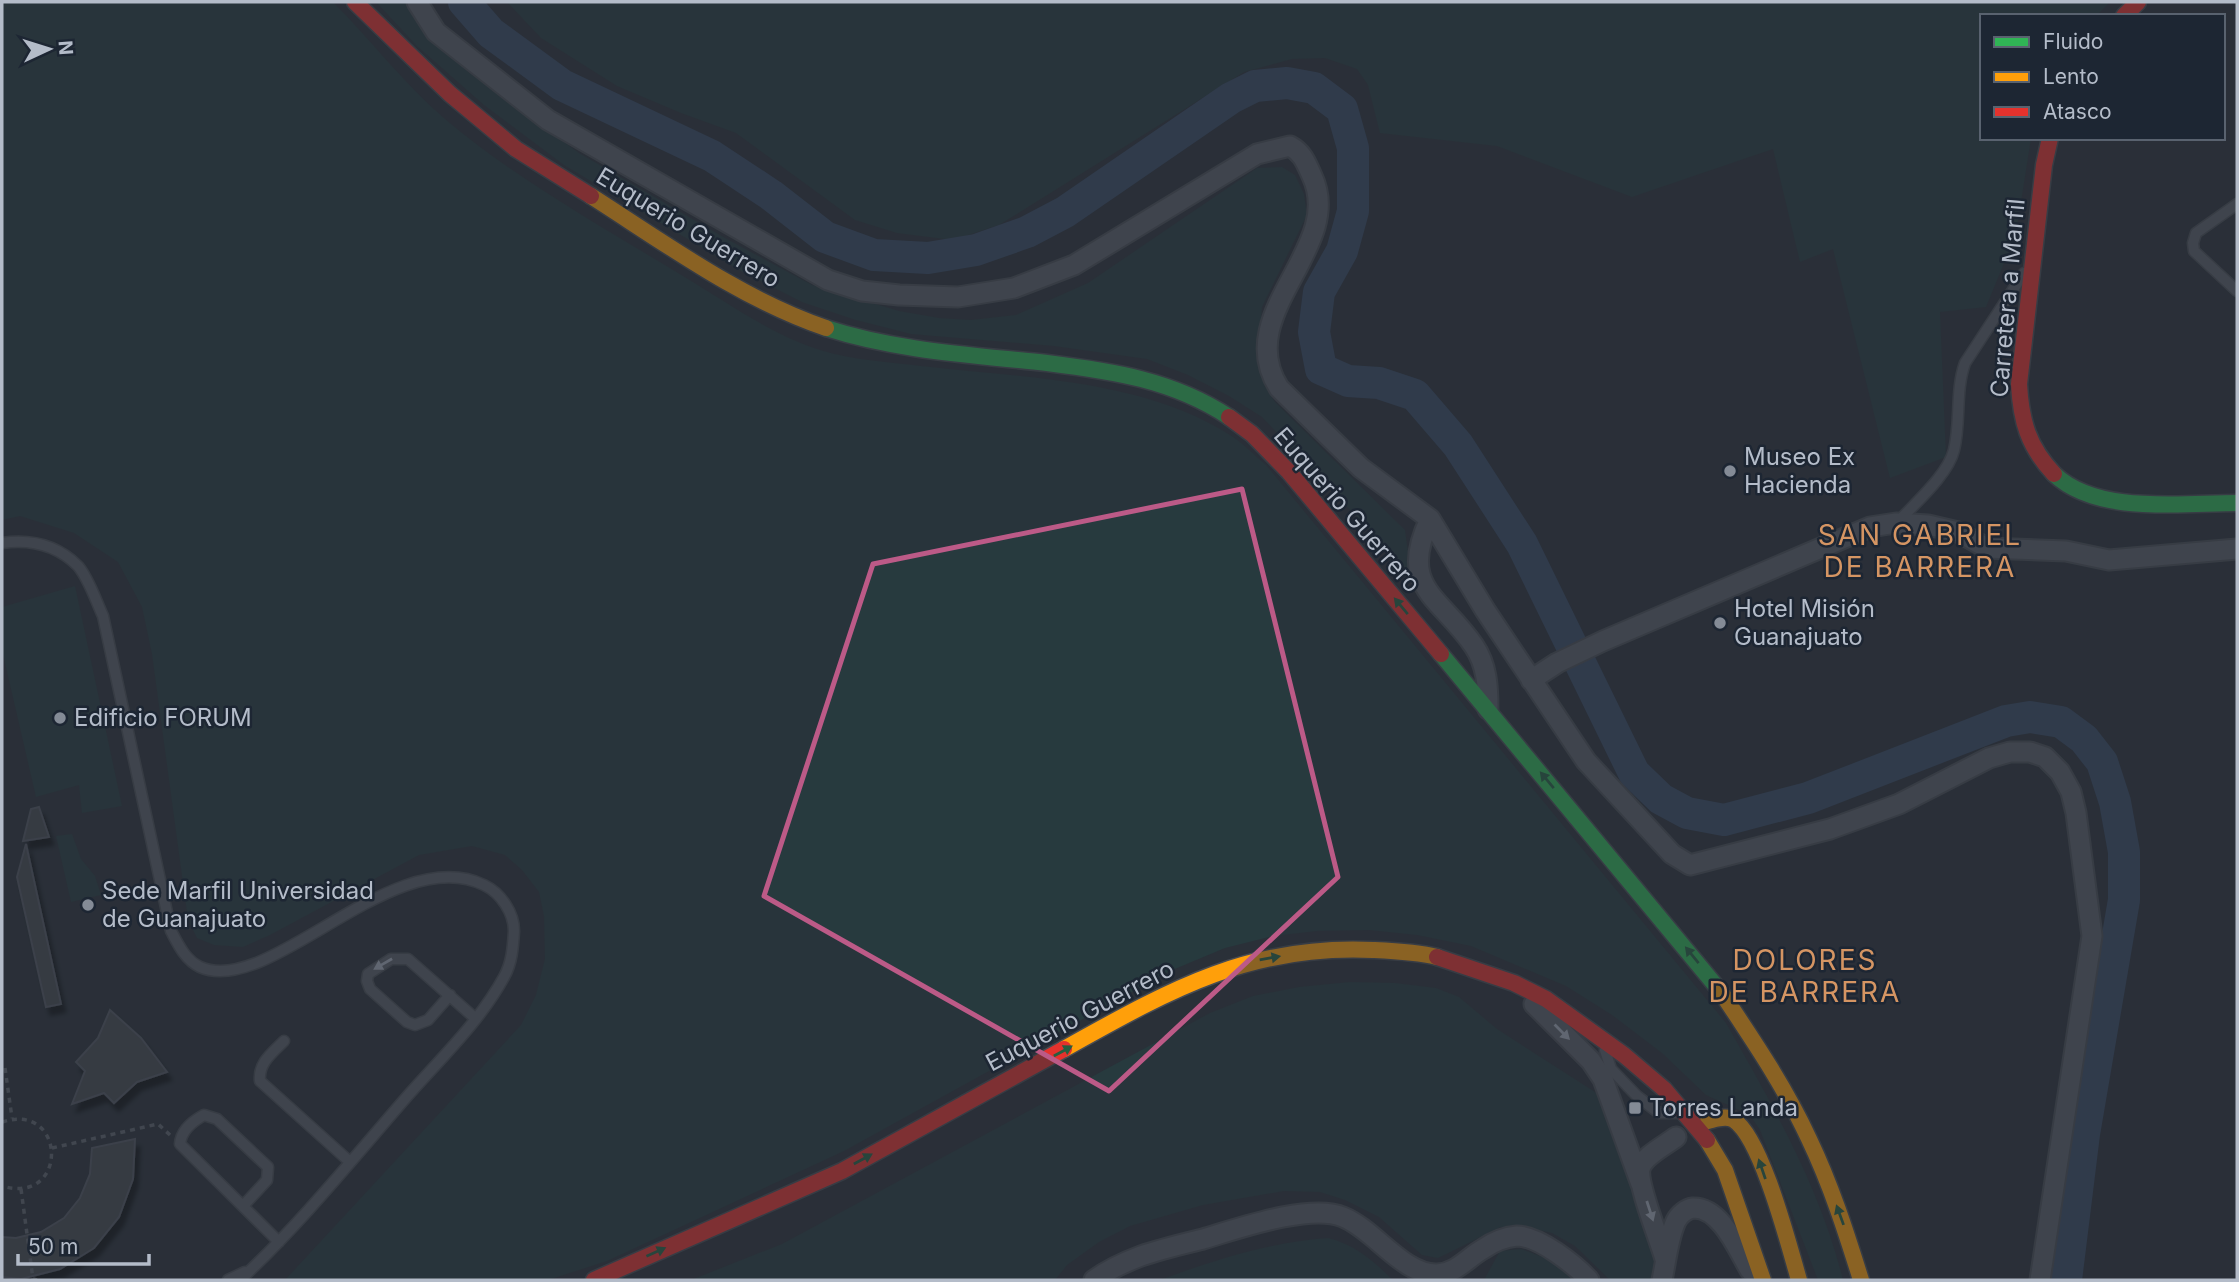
<svg xmlns="http://www.w3.org/2000/svg" width="2239" height="1282" viewBox="0 0 2239 1282" font-family="Inter,sans-serif">
<style>
.green{fill:#273a3e}
.lines{fill:none;stroke-linecap:round;stroke-linejoin:round}
.river{stroke:#384963;stroke-width:32}
.building{fill:#444950;stroke:#52575f;stroke-width:2;filter:url(#shadow)}
.lane-casing{stroke:#484c53;stroke-width:13}
.street-casing{stroke:#484c53;stroke-width:23}
.fast-casing{stroke:#484c53;stroke-width:19}
.slow-casing{stroke:#484c53;stroke-width:19}
.jam-casing{stroke:#484c53;stroke-width:19}
.path{stroke:#5d636a;stroke-width:3.5;stroke-dasharray:5 5;stroke-linecap:butt}
.lane{stroke:#5a5e66;stroke-width:10}
.street{stroke:#5a5e66;stroke-width:19}
.fast{stroke:#30b455;stroke-width:16}
.slow{stroke:#ff9f0a;stroke-width:16}
.jam{stroke:#e5322d;stroke-width:16}
.oneway{fill:#255f41}
.oneway2{fill:#a2a9b5}
.marked{fill:none;stroke:#bc5a87;stroke-width:5;stroke-linejoin:round}
.poi-dot{fill:#848b96;stroke:#1d2633;stroke-width:2.5}
.labels{text-anchor:middle;stroke-width:5;stroke-linejoin:round;paint-order:stroke}
.street-label{font-size:24px;fill:#b4bcc9;stroke:#1d2633}
.poi-label{font-size:24px;fill:#b4bcc9;stroke:#1d2633;text-anchor:start}
.quarter-label{font-size:28px;letter-spacing:2px;fill:#d59563;stroke:#1d2633}
</style>
<defs>
<filter id="shadow"><feDropShadow dx="4.5" dy="8" stdDeviation="2" flood-color="#0009"/></filter>
</defs>
<rect width="100%" height="100%" fill="#2a3038"/>
<path class="green" d="M 2,2 L 333,2 C 371,40 404,84 445,119 C 516,179 599,225 678,273 C 724,300 769,334 820,350 C 853,360 887,362 921,366 C 1023,378 1145,379 1233,437 C 1245,445 1255,456 1266,465 L 1726,1023 C 1773,1106 1820,1187 1843,1280 L 1818,1280 L 1760,1130 L 1750,1115 L 1706,1095 L 1662,1053 L 1612,1015 L 1566,986 L 1471,946 L 1417,935 L 1369,930 L 1317,931 L 1273,936 L 1225,948 L 1170,971 L 844,1151 L 607,1261 L 548,1280 L 285,1280 L 521,1025 L 536,995 L 545,959 L 544,916 L 539,892 L 522,870 L 505,855 L 472,846 L 419,855 L 270,935 L 243,947 L 214,945 L 197,938 L 188,920 L 152,654 L 142,607 L 118,562 L 74,533 L 20,516 L 2,520 Z
M 376,2 L 405,2 L 417,20 L 467,71 L 579,153 L 725,238 L 812,285 L 899,311 L 939,318 L 971,320 L 1016,315 L 1088,283 L 1257,168 L 1282,167 L 1295,175 L 1304,194 L 1307,215 L 1262,307 L 1258,361 L 1265,386 L 1275,402 L 1405,530 L 1411,574 L 1262,417 L 1229,396 L 1188,375 L 1147,359 L 1054,346 L 911,334 L 856,320 L 802,302 L 741,271 L 564,165 L 484,105 L 417,46 Z
M 507,2 L 2110,2 L 2096,16 L 1982,16 L 1982,138 L 2031,138 L 2016,234 L 1986,307 L 1940,312 L 1946,457 L 1890,478 L 1833,249 L 1800,262 L 1773,149 L 1632,197 L 1497,146 L 1380,133 L 1368,85 L 1357,69 L 1325,58 L 1292,59 L 1244,72 L 999,225 L 953,240 L 897,233 L 855,220 L 736,133 L 681,113 L 617,86 L 541,38 Z
M 75,586 L 122,806 L 82,813 L 79,785 L 36,797 L 2,650 L 2,607 Z
M 72,834 L 81,859 L 95,876 L 101,895 L 71,902 L 56,836 Z
M 1350,982 L 1395,983 L 1436,988 L 1459,997 L 1497,1029 L 1598,1094 L 1656,1252 L 1652,1280 L 1610,1280 L 1575,1246 L 1552,1233 L 1525,1227 L 1501,1227 L 1438,1258 L 1422,1255 L 1379,1217 L 1345,1200 L 1320,1192 L 1284,1191 L 1203,1205 L 1130,1226 L 1099,1242 L 1067,1265 L 1055,1280 L 691,1280 L 782,1244 L 1210,1013 L 1253,996 L 1299,987 Z
M 1328,1238 C 1356,1245 1373,1261 1393,1280 L 1160,1280 C 1214,1260 1271,1242 1328,1238 Z
M 1521,1249 L 1548,1259 L 1574,1280 L 1484,1280 L 1500,1251 Z"/>
<g class="lines">
<path class="river" d="M 464,2 L 491,33 L 562,85 L 712,156 L 771,195 L 825,237 L 874,255 L 928,258 L 976,250 L 1027,232 L 1065,212 L 1231,98 L 1255,86 L 1287,83 L 1314,88 L 1342,109 L 1353,148 L 1353,211 L 1342,251 L 1319,292 L 1314,332 L 1321,369 L 1348,381 L 1379,383 L 1415,395 L 1458,445 L 1522,544 L 1634,773 L 1661,799 L 1687,813 L 1724,820 L 1808,798 L 2006,721 L 2030,717 L 2061,722 L 2084,739 L 2102,762 L 2115,802 L 2124,852 L 2124,900 L 2084,1134 L 2066,1280"/>
</g>
<path class="building" d="M 39,807 L 49,837 L 23,841 L 31,809 Z
M 26,844 L 61,1004 L 46,1007 L 17,877 Z
M 110,1010 L 141,1038 L 167,1072 L 137,1082 L 114,1103 L 104,1093 L 72,1104 L 85,1071 L 76,1062 L 98,1038 Z
M 135,1139 L 133,1179 L 119,1217 L 94,1248 L 60,1269 L 21,1279 L 2,1277 L 2,1237 L 16,1238 L 41,1232 L 64,1218 L 80,1198 L 90,1174 L 92,1148 Z"/>
<g class="lines">
<defs>
<path id="lane" d="M 2237,204 L 2196,233 L 2193,243 L 2194,251 L 2237,291
M 1897,523 C 1914,504 1948,475 1954,450 C 1961,422 1955,391 1965,363 L 2024,273
M 2,543 C 30,539 57,545 78,566 C 89,579 96,601 103,616 L 171,931 C 178,944 185,960 200,967 C 270,998 393,841 484,885 C 501,893 514,913 514,931 C 513,947 512,963 504,977 C 479,1023 438,1061 404,1100 C 351,1161 299,1225 240,1280
M 450,995 L 428,1020 L 415,1025 L 407,1022 L 370,989 L 367,981 L 368,974 L 391,959 L 408,959 L 476,1019
M 284,1041 C 272,1053 258,1063 260,1081 L 350,1162
M 1605,1050 L 1611,1069 L 1637,1096 L 1659,1113 L 1678,1113
M 244,1205 L 267,1180 L 268,1167 L 217,1119 L 204,1115 C 193,1121 181,1131 180,1144 L 279,1242
M 228,1280 L 245,1272"/>
<path id="street" d="M 417,2 L 436,32 L 548,120 L 828,280 L 862,291 L 899,295 L 958,297 L 1014,288 L 1074,265 L 1257,154 L 1290,146 C 1303,153 1306,163 1312,176 C 1346,248 1231,313 1279,388 L 1361,468 L 1430,519 L 1485,610 L 1586,761 L 1672,854 L 1690,865 L 1830,829 L 1899,804 L 1989,758 L 2010,752 L 2030,752 L 2045,757 L 2060,772 L 2071,792 L 2076,813 L 2092,936 L 2040,1280
M 1430,519 C 1397,588 1441,597 1474,646 C 1487,665 1488,687 1488,709
M 1531,680 L 1557,663 L 1603,641 L 1870,527 L 1896,523 L 1928,525 L 1958,532 L 1987,548 L 2066,551 L 2109,560 L 2237,549
M 1534,1004 L 1591,1061 L 1603,1079 L 1641,1184
M 1665,1259 C 1660,1241 1637,1184 1640,1169 C 1643,1156 1666,1145 1676,1137
M 1094,1280 C 1108,1270 1125,1262 1141,1256 C 1161,1249 1183,1244 1203,1239 C 1237,1229 1310,1203 1343,1217 C 1375,1230 1403,1275 1437,1274 C 1457,1273 1467,1258 1483,1249 C 1493,1242 1505,1237 1517,1236 C 1539,1236 1575,1265 1589,1280
M 1662,1280 C 1666,1262 1668,1238 1676,1221 C 1679,1215 1686,1209 1693,1208 C 1721,1207 1738,1250 1750,1270"/>
<path id="fast" d="M 826,328 C 897,351 973,355 1047,363 C 1112,371 1173,380 1229,417
M 2054,474 C 2097,515 2181,503 2237,503
M 1441,654 L 1721,992"/>
<path id="slow" d="M 591,196 C 666,244 741,299 826,328
M 1721,992 C 1753,1040 1785,1087 1809,1139 C 1831,1185 1846,1232 1861,1280
M 1064,1049 C 1168,991 1249,944 1373,950 C 1394,951 1417,952 1437,957
M 1708,1121 C 1716,1119 1726,1115 1734,1120 C 1762,1139 1789,1246 1799,1280
M 1707,1140 L 1725,1170 L 1763,1280"/>
<path id="jam" d="M 355,2 L 450,94 L 516,149 L 591,196
M 2124,16 L 2138,2
M 2050,138 L 2044,165 L 2019,384 C 2021,421 2028,446 2054,474
M 1229,417 L 1252,434 L 1289,472 L 1441,654
M 1437,957 L 1514,983 L 1546,999 L 1624,1055 L 1664,1089 L 1707,1140
M 594,1280 L 842,1171 L 1064,1049"/>
</defs>
<use href="#lane" class="lane-casing"/>
<use href="#street" class="street-casing"/>
<use href="#fast" class="fast-casing"/>
<use href="#slow" class="slow-casing"/>
<use href="#jam" class="jam-casing"/>
<path class="path" d="M 5,1068 L 12,1118
M 2,1122 C 67,1101 69,1206 2,1186
M 52,1148 L 158,1124 L 170,1135
M 21,1189 L 33,1279 L 37,1280"/>
<use href="#lane" class="lane"/>
<use href="#street" class="street"/>
<use href="#fast" class="fast"/>
<use href="#slow" class="slow"/>
<use href="#jam" class="jam"/>
</g>
<defs><path id="oneway-solid" d="M-6-.8H1V-3.2L6.5 0L1 3.2V.8H-6Z" transform="scale(1.75)"/></defs>
<g class="oneway">
<use href="#oneway-solid" transform="translate(1401 606) rotate(-130)"/>
<use href="#oneway-solid" transform="translate(1547 780) rotate(-130)"/>
<use href="#oneway-solid" transform="translate(1692 955) rotate(-129)"/>
<use href="#oneway-solid" transform="translate(1270 958) rotate(-10)"/>
<use href="#oneway-solid" transform="translate(1063 1051) rotate(-29)"/>
<use href="#oneway-solid" transform="translate(863 1159) rotate(-29)"/>
<use href="#oneway-solid" transform="translate(1762 1169) rotate(-109)"/>
<use href="#oneway-solid" transform="translate(1840 1215) rotate(-110)"/>
<use href="#oneway-solid" transform="translate(656 1252) rotate(-24)"/>
</g>
<g class="oneway2">
<use href="#oneway-solid" transform="translate(383 964) rotate(150)"/>
<use href="#oneway-solid" transform="translate(1562 1032) rotate(45)"/>
<use href="#oneway-solid" transform="translate(1650 1211) rotate(72)"/>
</g>
<path d="M0 0H2239V1282H0ZM 1242,489 L 1338,877 L 1109,1091 L 764,896 L 873,564 Z" fill="#2a3038" fill-opacity=".55" fill-rule="evenodd"/>
<path class="marked" d="M 1242,489 L 1338,877 L 1109,1091 L 764,896 L 873,564 Z"/>
<g class="poi-dot">
<circle cx="1730" cy="471" r="7"/>
<circle cx="1720" cy="623" r="7"/>
<circle cx="60" cy="718" r="7"/>
<circle cx="88" cy="905" r="7"/>
<rect x="1628" y="1101" width="14" height="14" rx="3.5"/>
</g>
<g class="labels">
<g class="street-label">
<text transform="translate(688 228) rotate(31)" y="8">Euquerio Guerrero</text>
<text transform="translate(2008 298) rotate(-85)" y="8">Carretera a Marfil</text>
<text transform="translate(1347 510) rotate(49)" y="8">Euquerio Guerrero</text>
<text transform="translate(1080 1016) rotate(-28)" y="8">Euquerio Guerrero</text>
</g>
<g class="poi-label">
<text x="1744" y="465">Museo Ex<tspan x="1744" dy="28">Hacienda</tspan></text>
<text x="1734" y="617">Hotel Misión<tspan x="1734" dy="28">Guanajuato</tspan></text>
<text x="74" y="726">Edificio FORUM</text>
<text x="102" y="899">Sede Marfil Universidad<tspan x="102" dy="28">de Guanajuato</tspan></text>
<text x="1649" y="1116">Torres Landa</text>
</g>
<g class="quarter-label">
<text x="1920" y="545">SAN GABRIEL<tspan x="1920" dy="32">DE BARRERA</tspan></text>
<text x="1805" y="970">DOLORES<tspan x="1805" dy="32">DE BARRERA</tspan></text>
</g>
</g>
<rect width="2239" height="1282" fill="none" stroke="#b4bcc9" stroke-width="7"/>
<rect x="1980" y="14" width="245" height="126" fill="#1d2633" stroke="#59626f" stroke-width="2"/>
<rect x="1994" y="37" width="35" height="10" fill="#30b455" stroke="#59626f" stroke-width="2"/>
<text x="2043" y="49" font-size="21" fill="#b4bcc9">Fluido</text>
<rect x="1994" y="72" width="35" height="10" fill="#ff9f0a" stroke="#59626f" stroke-width="2"/>
<text x="2043" y="84" font-size="21" fill="#b4bcc9">Lento</text>
<rect x="1994" y="107" width="35" height="10" fill="#e5322d" stroke="#59626f" stroke-width="2"/>
<text x="2043" y="119" font-size="21" fill="#b4bcc9">Atasco</text>
<g transform="translate(49 49) rotate(86)" stroke="#1d2633" stroke-width="5" paint-order="stroke">
<path d="M0-5L12 26L0 18L-12 26Z" fill="#b4bcc9"/>
<text y="-10" font-size="19" font-weight="bold" text-anchor="middle" fill="#b4bcc9">N</text>
</g>
<path d="M18 1254v10h131v-10" fill="none" stroke="#b4bcc9" stroke-width="3.5"/>
<text x="28" y="1254" font-size="21" fill="#b4bcc9" stroke="#1d2633" stroke-width="5" paint-order="stroke">50 m</text>
</svg>
